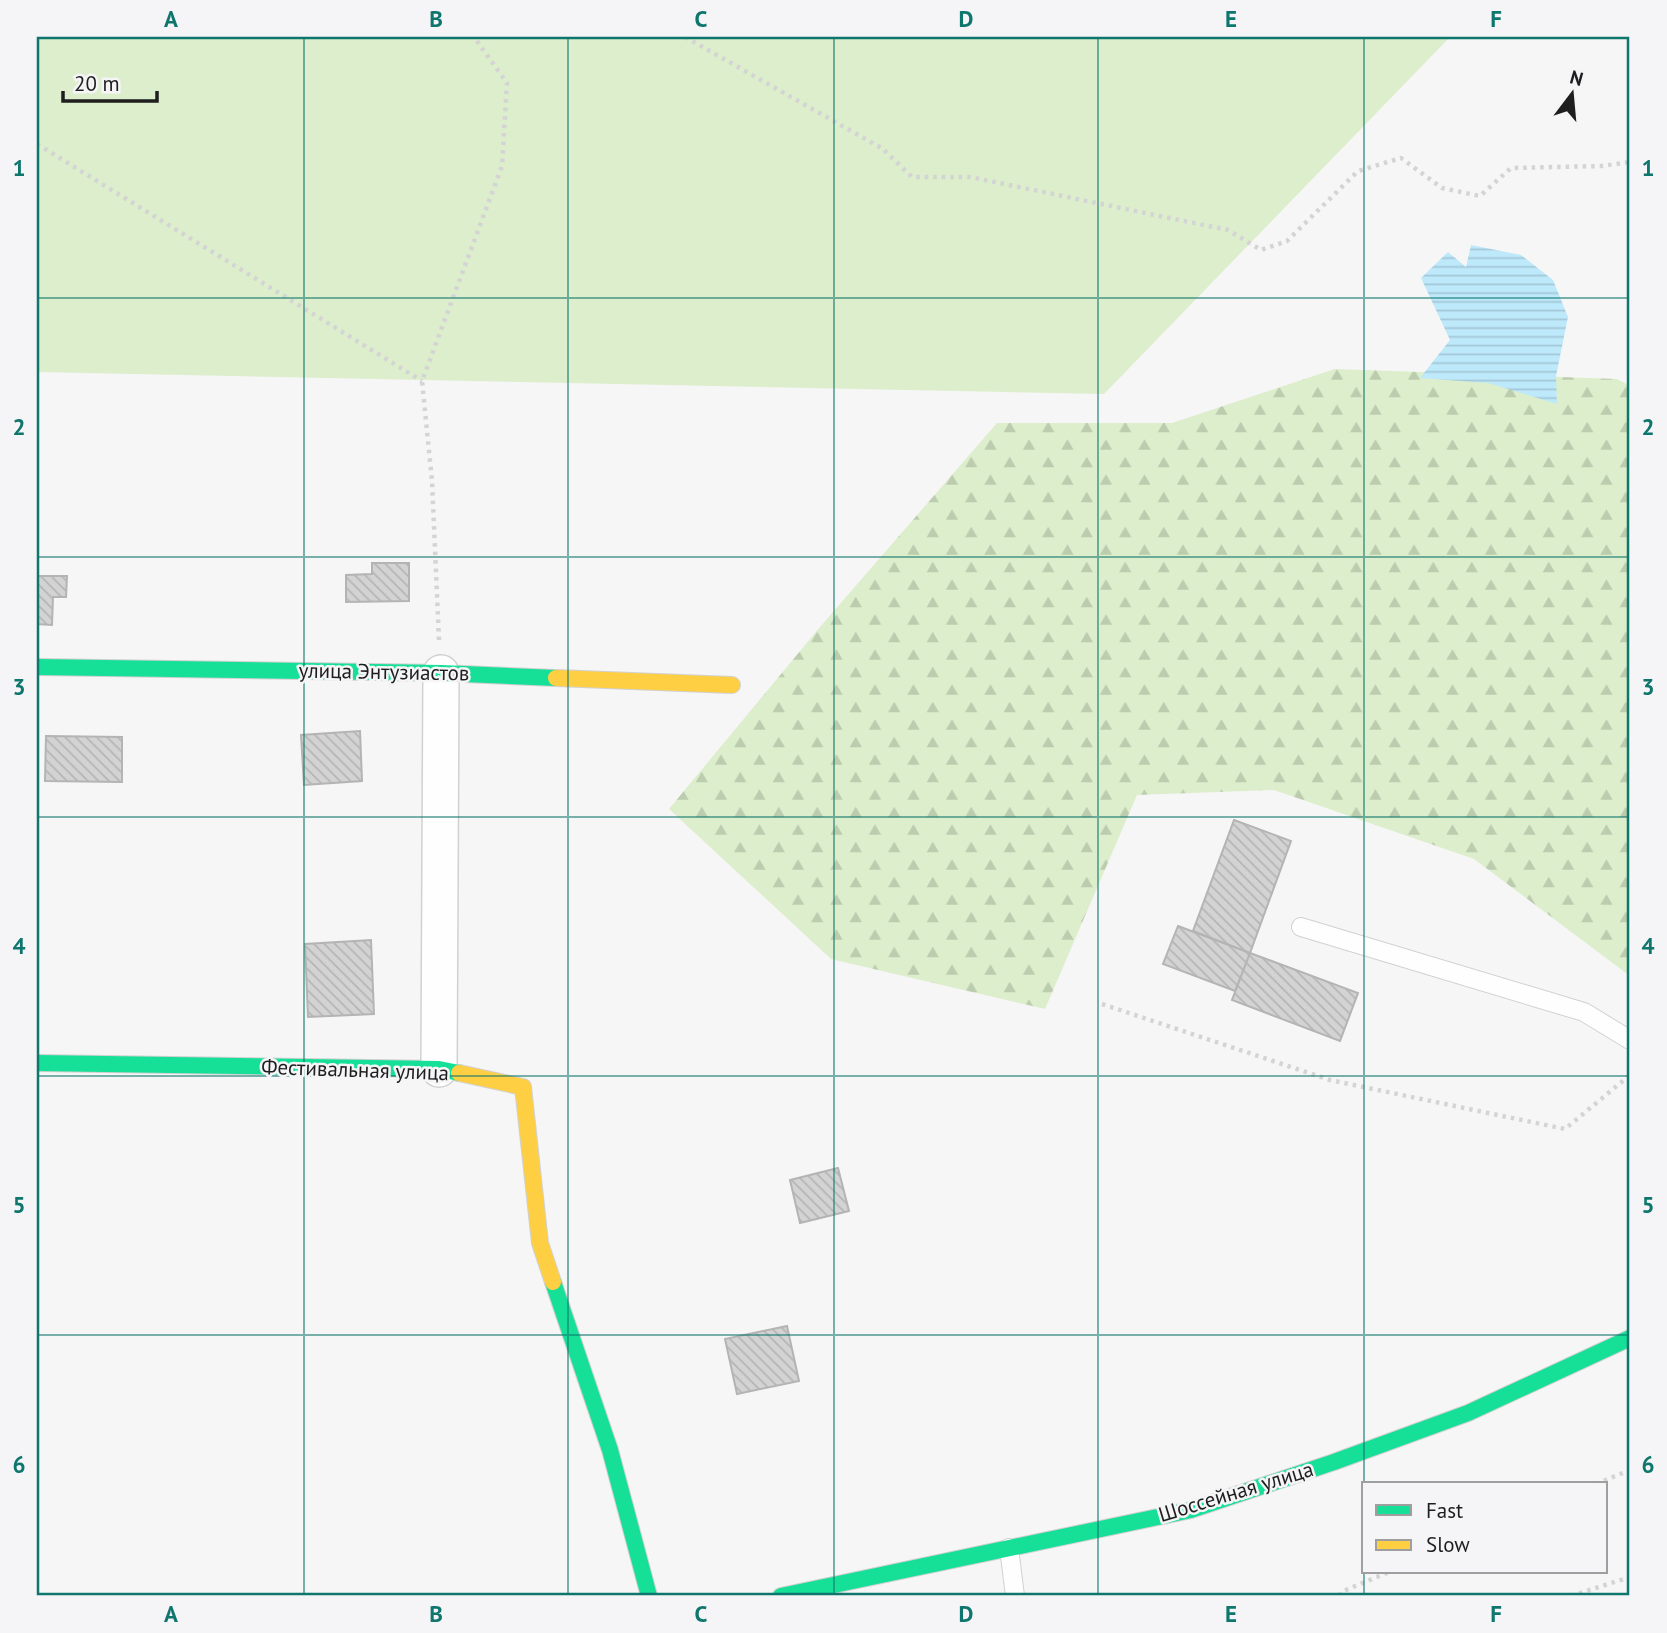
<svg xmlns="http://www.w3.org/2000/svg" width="1667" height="1633" viewBox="0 0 1667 1633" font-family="'PT Sans',sans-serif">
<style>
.forest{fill:url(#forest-firs)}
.garden{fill:#dceecb}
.water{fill:url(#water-rules)}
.building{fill:url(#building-back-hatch);stroke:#b4b4b4;stroke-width:2}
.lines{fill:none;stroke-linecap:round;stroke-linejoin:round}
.lane-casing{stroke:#d1d1d1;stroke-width:20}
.street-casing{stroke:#d1d1d1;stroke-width:38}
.fast-casing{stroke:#d1d1d1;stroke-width:18}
.slow-casing{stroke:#d1d1d1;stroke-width:18}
.path{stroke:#d4d4d4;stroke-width:4.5;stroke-dasharray:3.5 5;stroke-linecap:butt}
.lane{stroke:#fefefe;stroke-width:18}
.street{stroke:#fefefe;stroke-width:35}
.fast{stroke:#16e098;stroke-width:16}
.slow{stroke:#ffcf43;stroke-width:16}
.grid{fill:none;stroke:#0f766e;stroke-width:2;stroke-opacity:0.55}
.labels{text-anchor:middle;stroke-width:5;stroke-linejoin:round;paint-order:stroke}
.street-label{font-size:21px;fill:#1e1e1e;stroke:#f5f5f7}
.neatline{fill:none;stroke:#0f766e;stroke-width:2.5}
.grid-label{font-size:23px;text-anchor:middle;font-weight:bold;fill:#0f766e}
</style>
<defs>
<pattern id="forest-firs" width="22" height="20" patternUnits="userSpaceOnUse" patternTransform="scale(1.75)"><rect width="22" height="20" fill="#dceecb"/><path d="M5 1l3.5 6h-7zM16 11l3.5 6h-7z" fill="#bcccae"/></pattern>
<pattern id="water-rules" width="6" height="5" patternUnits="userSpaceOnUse" patternTransform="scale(1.75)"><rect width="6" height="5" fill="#bee9fb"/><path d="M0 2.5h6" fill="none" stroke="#a3c7d7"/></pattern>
<pattern id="building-back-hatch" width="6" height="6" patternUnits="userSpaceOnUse" patternTransform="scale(1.75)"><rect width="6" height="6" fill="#d3d3d3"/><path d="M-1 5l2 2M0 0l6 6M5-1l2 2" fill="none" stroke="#b5b5b5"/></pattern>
</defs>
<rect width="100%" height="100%" fill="#f6f6f6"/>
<path class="forest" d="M 1335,369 L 1617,379 L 1630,386 L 1630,976 L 1474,859 L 1274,790 L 1137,795 L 1045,1009 L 831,959 L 669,809 L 820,627 L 997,423 L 1172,423 Z"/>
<path class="garden" d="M 37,37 L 1450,37 L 1104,394 L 37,372 Z"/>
<path class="water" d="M 1471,245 L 1521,255 L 1553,280 L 1568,317 L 1556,376 L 1557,404 L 1488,383 L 1420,378 L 1450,340 L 1421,278 L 1448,252 L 1466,267 Z"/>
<path class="building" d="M 372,563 L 409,563 L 409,601 L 346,602 L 346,575 L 372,574 Z
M 37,576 L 67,576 L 66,597 L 53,597 L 52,625 L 37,624 Z
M 360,731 L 362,781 L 304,785 L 301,735 Z
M 46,736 L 122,737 L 122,782 L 45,781 Z
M 1234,820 L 1291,841 L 1250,953 L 1193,931 Z
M 1178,926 L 1250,953 L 1235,991 L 1163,964 Z
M 371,940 L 374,1014 L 308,1017 L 305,944 Z
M 1250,953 L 1358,993 L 1340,1041 L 1232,1000 Z
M 838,1168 L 849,1211 L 800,1223 L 790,1180 Z
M 787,1326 L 799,1381 L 737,1394 L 725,1339 Z"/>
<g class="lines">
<defs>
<path id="lane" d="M 1301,927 L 1584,1012 L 1630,1040
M 1009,1548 L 1015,1596"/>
<path id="street" d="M 439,1069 L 441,673"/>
<path id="fast" d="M 37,667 L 441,673 L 556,678
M 37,1063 L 439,1069 L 459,1073
M 553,1282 L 610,1450 L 649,1596
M 781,1596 L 1191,1510 L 1334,1462 L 1468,1413 L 1630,1338"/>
<path id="slow" d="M 556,678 L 732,685
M 459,1073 L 523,1087 L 540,1243 L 553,1282"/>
</defs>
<use href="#lane" class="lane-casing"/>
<use href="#street" class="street-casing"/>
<use href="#fast" class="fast-casing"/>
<use href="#slow" class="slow-casing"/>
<path class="path" d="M 685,37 L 883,149 L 912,177 L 970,177 L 1228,230 L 1261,250 L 1287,241 L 1358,171 L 1401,158 L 1442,188 L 1480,196 L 1511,168 L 1602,166 L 1630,162
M 37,144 L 422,381
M 439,640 L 432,481 L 422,381 L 502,166 L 507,83 L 474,37
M 1102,1004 L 1330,1080 L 1565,1129 L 1630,1075
M 1596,1484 L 1630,1470
M 1340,1596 L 1341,1592 L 1389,1572
M 1571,1596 L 1630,1577"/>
<use href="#lane" class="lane"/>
<use href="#street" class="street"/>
<use href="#fast" class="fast"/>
<use href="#slow" class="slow"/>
</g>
<path class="grid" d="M 304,37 L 304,1596M 568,37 L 568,1596M 834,37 L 834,1596M 1098,37 L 1098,1596M 1364,37 L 1364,1596M 37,298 L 1630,298M 37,557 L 1630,557M 37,817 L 1630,817M 37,1076 L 1630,1076M 37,1335 L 1630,1335"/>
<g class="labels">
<g class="street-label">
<text transform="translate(384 672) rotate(1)" y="7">улица Энтузиастов</text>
<text transform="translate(355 1070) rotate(2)" y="7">Фестивальная улица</text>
<text transform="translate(1236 1492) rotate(-17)" y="7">Шоссейная улица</text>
</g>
</g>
<rect width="1667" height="1633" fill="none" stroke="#f5f5f7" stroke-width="77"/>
<rect x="1362" y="1482" width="245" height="91" fill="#f5f5f7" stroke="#9f9fa0" stroke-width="2"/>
<rect x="1376" y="1505" width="35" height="10" fill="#16e098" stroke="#9f9fa0" stroke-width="2"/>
<text x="1426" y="1518" font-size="21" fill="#1e1e1e">Fast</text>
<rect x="1376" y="1540" width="35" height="10" fill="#ffcf43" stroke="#9f9fa0" stroke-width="2"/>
<text x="1426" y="1552" font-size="21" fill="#1e1e1e">Slow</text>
<g transform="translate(1572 94) rotate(16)" stroke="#f5f5f7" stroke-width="5" paint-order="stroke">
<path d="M0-5L12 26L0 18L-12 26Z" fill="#1e1e1e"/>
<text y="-10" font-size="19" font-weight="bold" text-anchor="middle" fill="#1e1e1e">N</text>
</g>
<path d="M63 91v10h94v-10" fill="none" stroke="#1e1e1e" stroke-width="3.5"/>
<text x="74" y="91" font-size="21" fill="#1e1e1e" stroke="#f5f5f7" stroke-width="5" paint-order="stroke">20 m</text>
<rect x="38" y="38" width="1590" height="1556" class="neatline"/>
<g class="grid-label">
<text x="171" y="27">A</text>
<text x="436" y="27">B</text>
<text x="701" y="27">C</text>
<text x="966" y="27">D</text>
<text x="1231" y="27">E</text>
<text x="1496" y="27">F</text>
<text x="19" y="176">1</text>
<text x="1648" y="176">1</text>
<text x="19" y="435">2</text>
<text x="1648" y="435">2</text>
<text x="19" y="695">3</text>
<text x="1648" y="695">3</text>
<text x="19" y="954">4</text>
<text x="1648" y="954">4</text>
<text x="19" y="1213">5</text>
<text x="1648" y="1213">5</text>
<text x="19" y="1473">6</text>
<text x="1648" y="1473">6</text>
<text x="171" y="1622">A</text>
<text x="436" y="1622">B</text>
<text x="701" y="1622">C</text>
<text x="966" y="1622">D</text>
<text x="1231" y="1622">E</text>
<text x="1496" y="1622">F</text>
</g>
</svg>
